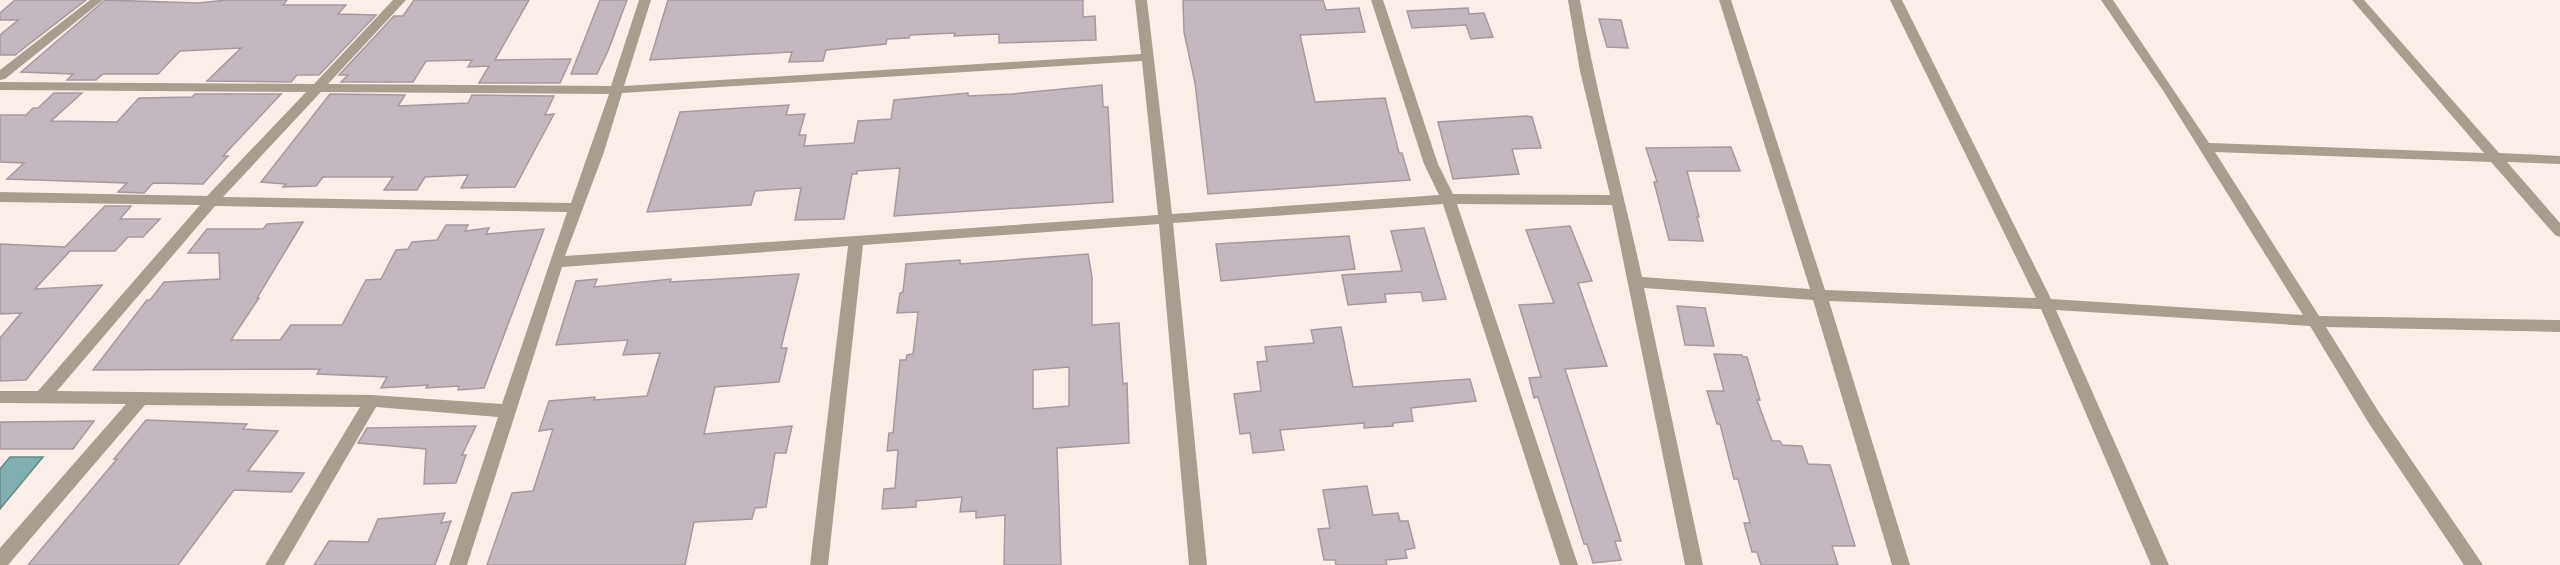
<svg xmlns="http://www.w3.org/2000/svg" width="2560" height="565" viewBox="0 0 2560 565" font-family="'Golos Text',sans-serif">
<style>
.water{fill:#7fafaf;stroke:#688988;stroke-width:1.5}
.building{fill:#c3b8bf;stroke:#a69aa1;stroke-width:1.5;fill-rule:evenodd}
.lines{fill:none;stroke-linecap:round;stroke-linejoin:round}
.street{fill:#a79e90;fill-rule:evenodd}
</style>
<rect width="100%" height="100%" fill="#fbeee8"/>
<path class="water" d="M 10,457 L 43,457 L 0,509 L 0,469 Z"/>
<path class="building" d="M 15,0 L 86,0 L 15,55 L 0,55 L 0,35 L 18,20 L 0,20 L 0,13 Z
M 105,0 L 198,3 L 227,0 L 287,0 L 283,5 L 346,5 L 338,14 L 376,15 L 319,75 L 297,75 L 291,82 L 207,81 L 241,48 L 180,51 L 158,74 L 103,74 L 96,80 L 67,80 L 73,74 L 21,72 Z
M 414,0 L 529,0 L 495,60 L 571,59 L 560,83 L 479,83 L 489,66 L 468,67 L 472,60 L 426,61 L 413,82 L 341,82 L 348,75 L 339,75 L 394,16 L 403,16 Z
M 600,0 L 627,0 L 608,51 L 597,74 L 571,74 Z
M 668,0 L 1083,0 L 1083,17 L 1095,16 L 1096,40 L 999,43 L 999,34 L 954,36 L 955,33 L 910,35 L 909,38 L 887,39 L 886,44 L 826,50 L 823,61 L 789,62 L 792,52 L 650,60 Z
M 1183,0 L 1323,0 L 1326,10 L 1359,8 L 1365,32 L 1300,35 L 1315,102 L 1385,98 L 1399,153 L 1402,153 L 1410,180 L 1208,194 L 1195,83 L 1184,32 Z
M 1468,8 L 1469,14 L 1484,13 L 1493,37 L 1471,39 L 1466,25 L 1412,28 L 1407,11 Z
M 1599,19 L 1621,20 L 1628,48 L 1607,47 Z
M 1102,85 L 1103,107 L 1108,107 L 1113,202 L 894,216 L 900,168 L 857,171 L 857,174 L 852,174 L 844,219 L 795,220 L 801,188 L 755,191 L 751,205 L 647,212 L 680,112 L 789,105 L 786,115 L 805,114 L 799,135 L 806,135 L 804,146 L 854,143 L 858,121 L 891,119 L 894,100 L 968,93 L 968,96 L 1012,94 Z
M 54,93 L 82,93 L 51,121 L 117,122 L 139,98 L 192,97 L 195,94 L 281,94 L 223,156 L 228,156 L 203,184 L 153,183 L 144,193 L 118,192 L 127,183 L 7,179 L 24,163 L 0,162 L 0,115 L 26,115 L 33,108 L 38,108 Z
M 330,94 L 405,95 L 398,106 L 468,103 L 472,95 L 554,96 L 545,115 L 554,114 L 515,187 L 461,188 L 468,175 L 425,177 L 417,190 L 384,190 L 393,177 L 323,177 L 316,186 L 283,187 L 286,184 L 261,182 Z
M 1527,116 L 1532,117 L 1541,148 L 1512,149 L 1519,174 L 1453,179 L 1438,122 Z
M 1731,147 L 1740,171 L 1687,171 L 1699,217 L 1697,217 L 1703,241 L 1669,240 L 1654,182 L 1657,182 L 1646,148 Z
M 105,206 L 131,206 L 120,219 L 160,219 L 143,237 L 128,237 L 115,251 L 70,251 L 35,289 L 102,285 L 26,380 L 0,381 L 0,338 L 21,313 L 0,314 L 0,244 L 65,247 Z
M 303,222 L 257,298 L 259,298 L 231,340 L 280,340 L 291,325 L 342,325 L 366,280 L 381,279 L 396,250 L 408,249 L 412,242 L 437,240 L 446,225 L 468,225 L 465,231 L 489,228 L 486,234 L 544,229 L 484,388 L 458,390 L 459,386 L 426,388 L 428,385 L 381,388 L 387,377 L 317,374 L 320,369 L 93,370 L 147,300 L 150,300 L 164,282 L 220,279 L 219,253 L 188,253 L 207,229 L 263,229 L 267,224 Z
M 1570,226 L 1592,281 L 1578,283 L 1607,366 L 1565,369 L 1621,541 L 1615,541 L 1621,560 L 1593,563 L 1587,544 L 1584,544 L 1538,397 L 1534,398 L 1529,378 L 1541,377 L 1519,305 L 1554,303 L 1526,230 Z
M 1424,228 L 1446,299 L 1423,301 L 1421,292 L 1385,294 L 1386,302 L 1348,305 L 1342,275 L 1402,271 L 1391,231 Z
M 1349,236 L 1355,269 L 1221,281 L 1216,244 Z
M 1088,254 L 1092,277 L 1092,325 L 1119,323 L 1123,384 L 1127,383 L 1129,443 L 1057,448 L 1061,565 L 1004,565 L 1005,515 L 976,518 L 976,511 L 960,512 L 962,497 L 916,501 L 916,507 L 882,509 L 884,489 L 895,488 L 898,450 L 887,451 L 889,433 L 893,433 L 900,360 L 906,360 L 907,355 L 913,354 L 918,312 L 897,313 L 900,293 L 903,292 L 906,264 L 960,260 L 960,264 ZM 1069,367 L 1069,406 L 1033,409 L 1033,370 Z
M 799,274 L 781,348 L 787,348 L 779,382 L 715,387 L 704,434 L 792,426 L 786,453 L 775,453 L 766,507 L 755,508 L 752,519 L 694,522 L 685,565 L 487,565 L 512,493 L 533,491 L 553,429 L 539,431 L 549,401 L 595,397 L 594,400 L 647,396 L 660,353 L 623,355 L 628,340 L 556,345 L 576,281 L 597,279 L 594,287 L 671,279 L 670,282 Z
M 1677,306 L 1705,308 L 1714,346 L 1685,345 Z
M 1341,327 L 1353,387 L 1470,379 L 1476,401 L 1411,408 L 1413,421 L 1393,423 L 1393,426 L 1364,428 L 1364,423 L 1280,430 L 1284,450 L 1253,453 L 1250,433 L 1240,434 L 1234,394 L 1261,391 L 1257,362 L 1267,361 L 1265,347 L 1314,343 L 1311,330 Z
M 1714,354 L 1742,355 L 1743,357 L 1747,357 L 1760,400 L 1757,400 L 1772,441 L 1780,441 L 1782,445 L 1802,446 L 1808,464 L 1830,465 L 1855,546 L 1832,546 L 1838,565 L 1761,565 L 1757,552 L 1752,552 L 1744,523 L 1750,523 L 1738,479 L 1734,479 L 1720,424 L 1717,424 L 1707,391 L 1724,391 Z
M 146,420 L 247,424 L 243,429 L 278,431 L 248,471 L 304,473 L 291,492 L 234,490 L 178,565 L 28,565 L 117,459 L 114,459 Z
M 94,421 L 73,449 L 0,449 L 0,422 Z
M 476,426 L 462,455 L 466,455 L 456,483 L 424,484 L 426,449 L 358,443 L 367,428 Z
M 1367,486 L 1373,515 L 1398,513 L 1400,521 L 1408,521 L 1415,548 L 1405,550 L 1407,558 L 1386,560 L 1387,565 L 1336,565 L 1335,560 L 1324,560 L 1318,529 L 1330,528 L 1323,490 Z
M 445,513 L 441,523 L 451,521 L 435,565 L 314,565 L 329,541 L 368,542 L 378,519 Z"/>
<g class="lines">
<path class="street" d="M 90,0 L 103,0 L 5,79 L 0,80 L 0,70 Z
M 393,0 L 406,0 L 328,84 L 611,86 L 639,0 L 651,0 L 624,86 L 1141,54 L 1135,0 L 1147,0 L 1172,214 L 1439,195 L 1424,164 L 1371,0 L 1383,0 L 1438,164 L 1453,194 L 1610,195 L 1580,71 L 1568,0 L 1580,0 C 1596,93 1622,185 1642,277 L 1810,289 L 1719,0 L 1731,0 L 1825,290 L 2036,298 L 1890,0 L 1902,0 L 2051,299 L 2303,315 L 2164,92 L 2101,0 L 2113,0 L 2209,143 L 2484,153 L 2352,0 L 2364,0 L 2499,153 L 2560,156 L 2560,164 L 2507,162 L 2560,223 L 2560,237 L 2555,235 L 2491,162 L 2215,152 L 2319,316 L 2560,320 L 2560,332 L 2326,327 L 2380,414 L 2483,565 L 2464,565 L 2368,422 L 2310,326 L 2056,310 L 2169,565 L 2151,565 L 2041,309 L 1829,301 L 1910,565 L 1892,565 L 1813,300 L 1644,288 L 1703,565 L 1685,565 L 1612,205 L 1457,204 L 1578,565 L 1560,565 L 1443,204 L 1173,223 L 1207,565 L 1189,565 L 1159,224 L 863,245 L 828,565 L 810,565 L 848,246 L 562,267 L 467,565 L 449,565 L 498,417 L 376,407 L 284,565 L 265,565 L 360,407 L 145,405 L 8,565 L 0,565 L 0,548 L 126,404 L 0,403 L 0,391 L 38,391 L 200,205 L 0,202 L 0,192 L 207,196 L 306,92 L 0,90 L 0,82 L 314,84 ZM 1142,61 L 1158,215 L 565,256 L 604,152 L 622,93 ZM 321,92 L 609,94 L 571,203 L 223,197 ZM 215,206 L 567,212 L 502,404 L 372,395 L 57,391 Z"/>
</g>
</svg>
